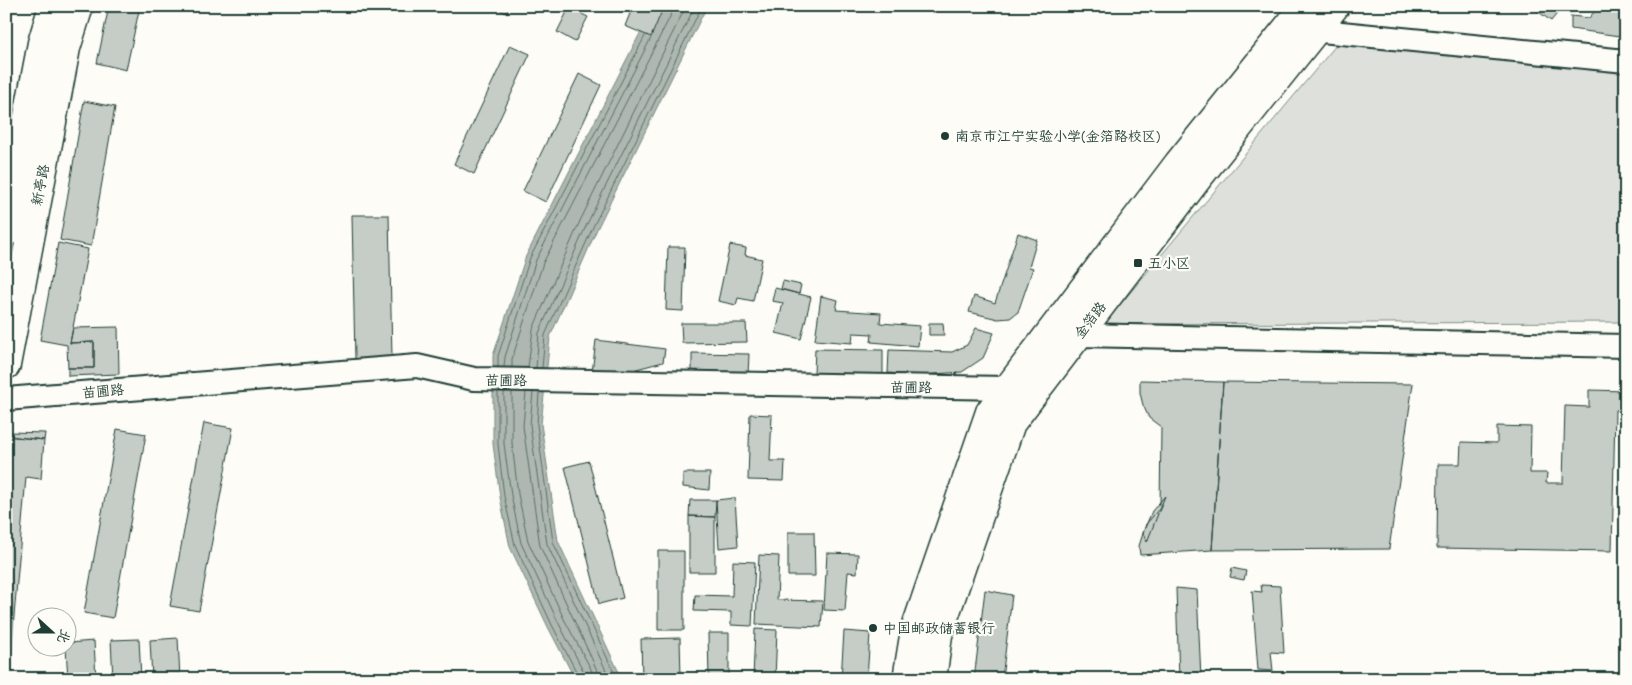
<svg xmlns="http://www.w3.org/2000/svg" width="1632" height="685" viewBox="0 0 1632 685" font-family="Mali,'LXGW WenKai TC',sans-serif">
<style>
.green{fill:#dde0db;stroke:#7e8e88}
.water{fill:#aeb8b1;stroke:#75877f}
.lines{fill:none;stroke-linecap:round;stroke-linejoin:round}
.shore{stroke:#586e66;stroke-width:1}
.building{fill:#c6cdc7;stroke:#1f3d34}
.minor-casing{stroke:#1f3d34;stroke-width:26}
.major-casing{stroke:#1f3d34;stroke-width:31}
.minor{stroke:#fdfcf7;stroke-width:22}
.major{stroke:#fdfcf7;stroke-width:28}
.poi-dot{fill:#1f3d34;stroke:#fdfcf7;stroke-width:2}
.labels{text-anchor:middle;stroke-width:4.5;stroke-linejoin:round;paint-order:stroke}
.poi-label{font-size:14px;fill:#1f3d34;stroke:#fdfcf7;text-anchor:start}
.street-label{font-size:14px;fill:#1f3d34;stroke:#fdfcf7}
</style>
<rect width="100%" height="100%" fill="#fdfcf7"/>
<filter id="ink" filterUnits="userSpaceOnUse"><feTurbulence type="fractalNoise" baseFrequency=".02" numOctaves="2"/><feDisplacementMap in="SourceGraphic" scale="10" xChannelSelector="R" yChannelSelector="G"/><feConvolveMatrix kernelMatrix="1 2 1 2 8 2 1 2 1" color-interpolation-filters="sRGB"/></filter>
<g filter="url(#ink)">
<path class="green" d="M 1337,44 L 1626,70 L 1626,322 L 1104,324 Z"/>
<path class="water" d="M 654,6 L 707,6 L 597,229 L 550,337 L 541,424 L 558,541 L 622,679 L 575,679 L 548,627 L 510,547 L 500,497 L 493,444 L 493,356 L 526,256 Z"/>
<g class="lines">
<path class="shore" d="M 498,367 L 498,356 L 530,258 L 645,36
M 504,367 L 505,357 L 536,260 L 651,38
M 512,367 L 512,359 L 543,263 L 670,17 L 672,6
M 528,367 L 533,329 L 580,221 L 686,6
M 536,368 L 539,333 L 587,224 L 695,6
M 542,368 L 545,335 L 593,227 L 702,6
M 498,392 L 498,444 L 504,496 L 515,545 L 552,625 L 578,675 L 579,679
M 504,392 L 504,444 L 511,495 L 521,543 L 558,622 L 584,672 L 585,679
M 512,392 L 512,443 L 518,494 L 528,541 L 564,619 L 591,669 L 592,679
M 526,392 L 523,426 L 540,546 L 601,679
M 533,392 L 530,425 L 547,544 L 610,679
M 539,393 L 537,425 L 553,542 L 617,679"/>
</g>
<path class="building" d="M 109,6 L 140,6 L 126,70 L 97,63 Z
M 492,6 L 509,6 L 506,13 Z
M 633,6 L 664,6 L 651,37 L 625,26 Z
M 1539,6 L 1563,6 L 1551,21 L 1536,10 Z
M 1599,6 L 1626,6 L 1626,37 L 1571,29 L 1571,16 L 1589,18 Z
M 569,8 L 588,17 L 575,42 L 557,32 Z
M 510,45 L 530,54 L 474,174 L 454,164 Z
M 579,74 L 601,85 L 546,202 L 523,191 Z
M 84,101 L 115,107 L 91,246 L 60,240 Z
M 352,215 L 389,215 L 392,358 L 355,359 Z
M 1018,233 L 1037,240 L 1029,267 L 1033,268 L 1018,312 L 1010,318 L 998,319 L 969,312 L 974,296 L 995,303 Z
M 58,243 L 88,249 L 70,343 L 94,342 L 94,368 L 68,368 L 67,345 L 40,340 Z
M 730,245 L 746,248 L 745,255 L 762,259 L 753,301 L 738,298 L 736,305 L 718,301 Z
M 668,247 L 685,247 L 683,311 L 666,310 Z
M 783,281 L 801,285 L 799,294 L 781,289 Z
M 775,288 L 811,297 L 801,339 L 776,333 L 783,303 L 772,301 Z
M 821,296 L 838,300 L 836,310 L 881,313 L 880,323 L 920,326 L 918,346 L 871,342 L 872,334 L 853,333 L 852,343 L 815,340 Z
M 681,323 L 746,323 L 747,342 L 682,343 Z
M 929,323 L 943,323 L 944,335 L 929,335 Z
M 118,327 L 119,374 L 68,376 L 68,368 L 94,368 L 94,342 L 70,343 L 73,328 Z
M 976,328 L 994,333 L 983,358 L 962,372 L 920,375 L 888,373 L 889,350 L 952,352 L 967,345 Z
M 596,340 L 665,349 L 663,362 L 591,381 Z
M 815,349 L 883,350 L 883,374 L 814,373 Z
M 692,353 L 749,354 L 748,375 L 692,373 Z
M 1140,380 L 1223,382 L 1212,550 L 1140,555 L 1139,546 L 1146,524 L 1160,508 L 1161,427 L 1149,418 L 1143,405 L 1140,393 Z
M 1223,382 L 1413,384 L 1389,549 L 1212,550 Z
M 1589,390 L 1626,391 L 1626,410 L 1615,410 L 1612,551 L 1437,548 L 1438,464 L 1460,464 L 1461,442 L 1497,443 L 1497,426 L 1531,427 L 1530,473 L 1547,473 L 1546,483 L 1563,483 L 1565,406 L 1589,407 Z
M 750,414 L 772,415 L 770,461 L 785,461 L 784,481 L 748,480 Z
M 204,423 L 233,428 L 199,611 L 170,606 Z
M 117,429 L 146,434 L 113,618 L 84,613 Z
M 9,432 L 45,433 L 44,440 L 7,436 L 6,444 L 6,436 Z
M 7,436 L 44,440 L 41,479 L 26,477 L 13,628 L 6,627 Z
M 589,461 L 623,598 L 599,604 L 565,467 Z
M 683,473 L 710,473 L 709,490 L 683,487 Z
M 1165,496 L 1147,542 L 1143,533 L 1152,511 Z
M 735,498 L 738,546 L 719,548 L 716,500 Z
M 690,500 L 716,500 L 715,517 L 689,516 Z
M 689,516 L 715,517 L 715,572 L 689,572 Z
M 788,532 L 814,532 L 815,576 L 788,576 Z
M 658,551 L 684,551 L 684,630 L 658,630 Z
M 827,553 L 858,554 L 857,573 L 848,572 L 845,611 L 824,610 Z
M 759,555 L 779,556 L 777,600 L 823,601 L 821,627 L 756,624 Z
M 733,561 L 755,562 L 752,626 L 731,625 L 731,612 L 694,611 L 695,595 L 732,596 Z
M 1232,568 L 1246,571 L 1244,580 L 1230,577 Z
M 1261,585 L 1280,586 L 1284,653 L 1271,652 L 1273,671 L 1258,670 L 1252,591 L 1262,592 Z
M 1176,588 L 1197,590 L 1201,679 L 1179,679 Z
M 985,590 L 1012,595 L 1002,679 L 974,679 Z
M 6,627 L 13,628 L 10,679 L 6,679 Z
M 755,629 L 777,630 L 775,679 L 753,679 Z
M 844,631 L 870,633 L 867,679 L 841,679 Z
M 708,633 L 729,633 L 729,679 L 709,679 Z
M 178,638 L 180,679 L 152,679 L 150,640 Z
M 680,638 L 681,679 L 642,679 L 641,639 Z
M 139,639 L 141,679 L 113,679 L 111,640 Z
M 94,641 L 96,679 L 68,679 L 66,648 L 68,648 L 68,643 Z"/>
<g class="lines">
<defs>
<path id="minor" d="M 1301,29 L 1626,61
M 1078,335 L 1626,346
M 6,399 L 417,366 L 474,379 L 1008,388"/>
<path id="major" d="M 6,232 L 42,43 L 53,6
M 6,365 L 66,48 L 79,6
M 907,679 L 915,630 L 990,412 L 1178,164 L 1305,6
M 932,679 L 938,635 L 1011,423 L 1197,179 L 1335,6"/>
</defs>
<use href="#minor" class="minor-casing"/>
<use href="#major" class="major-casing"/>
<use href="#minor" class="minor"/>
<use href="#major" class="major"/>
</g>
</g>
<g class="poi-dot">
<circle cx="945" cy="136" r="5"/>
<rect x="1133" y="258" width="10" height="10" rx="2.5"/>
<circle cx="873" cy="628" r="5"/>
</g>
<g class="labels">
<g class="poi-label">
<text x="955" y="141">南京市江宁实验小学(金箔路校区)</text>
<text x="1148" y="268">五小区</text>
<text x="883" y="633">中国邮政储蓄银行</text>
</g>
<g class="street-label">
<text transform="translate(40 185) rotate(-79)" y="5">新亭路</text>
<text transform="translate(1090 320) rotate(-53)" y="5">金箔路</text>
<text transform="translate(506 380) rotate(1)" y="5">苗圃路</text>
<text transform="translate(911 387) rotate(1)" y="5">苗圃路</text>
<text transform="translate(103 391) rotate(-5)" y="5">苗圃路</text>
</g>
</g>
<rect width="1632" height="685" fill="none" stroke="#fdfcf7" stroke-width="25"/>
<rect x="12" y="12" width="1607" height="660" fill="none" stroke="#1f3d34" stroke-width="2" filter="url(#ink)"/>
<g transform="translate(52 632) rotate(111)"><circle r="24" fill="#fdfcf7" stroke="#a4b0a9"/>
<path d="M0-4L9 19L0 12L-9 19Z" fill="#1f3d34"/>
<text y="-8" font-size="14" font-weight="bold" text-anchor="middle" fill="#1f3d34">北</text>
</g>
</svg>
